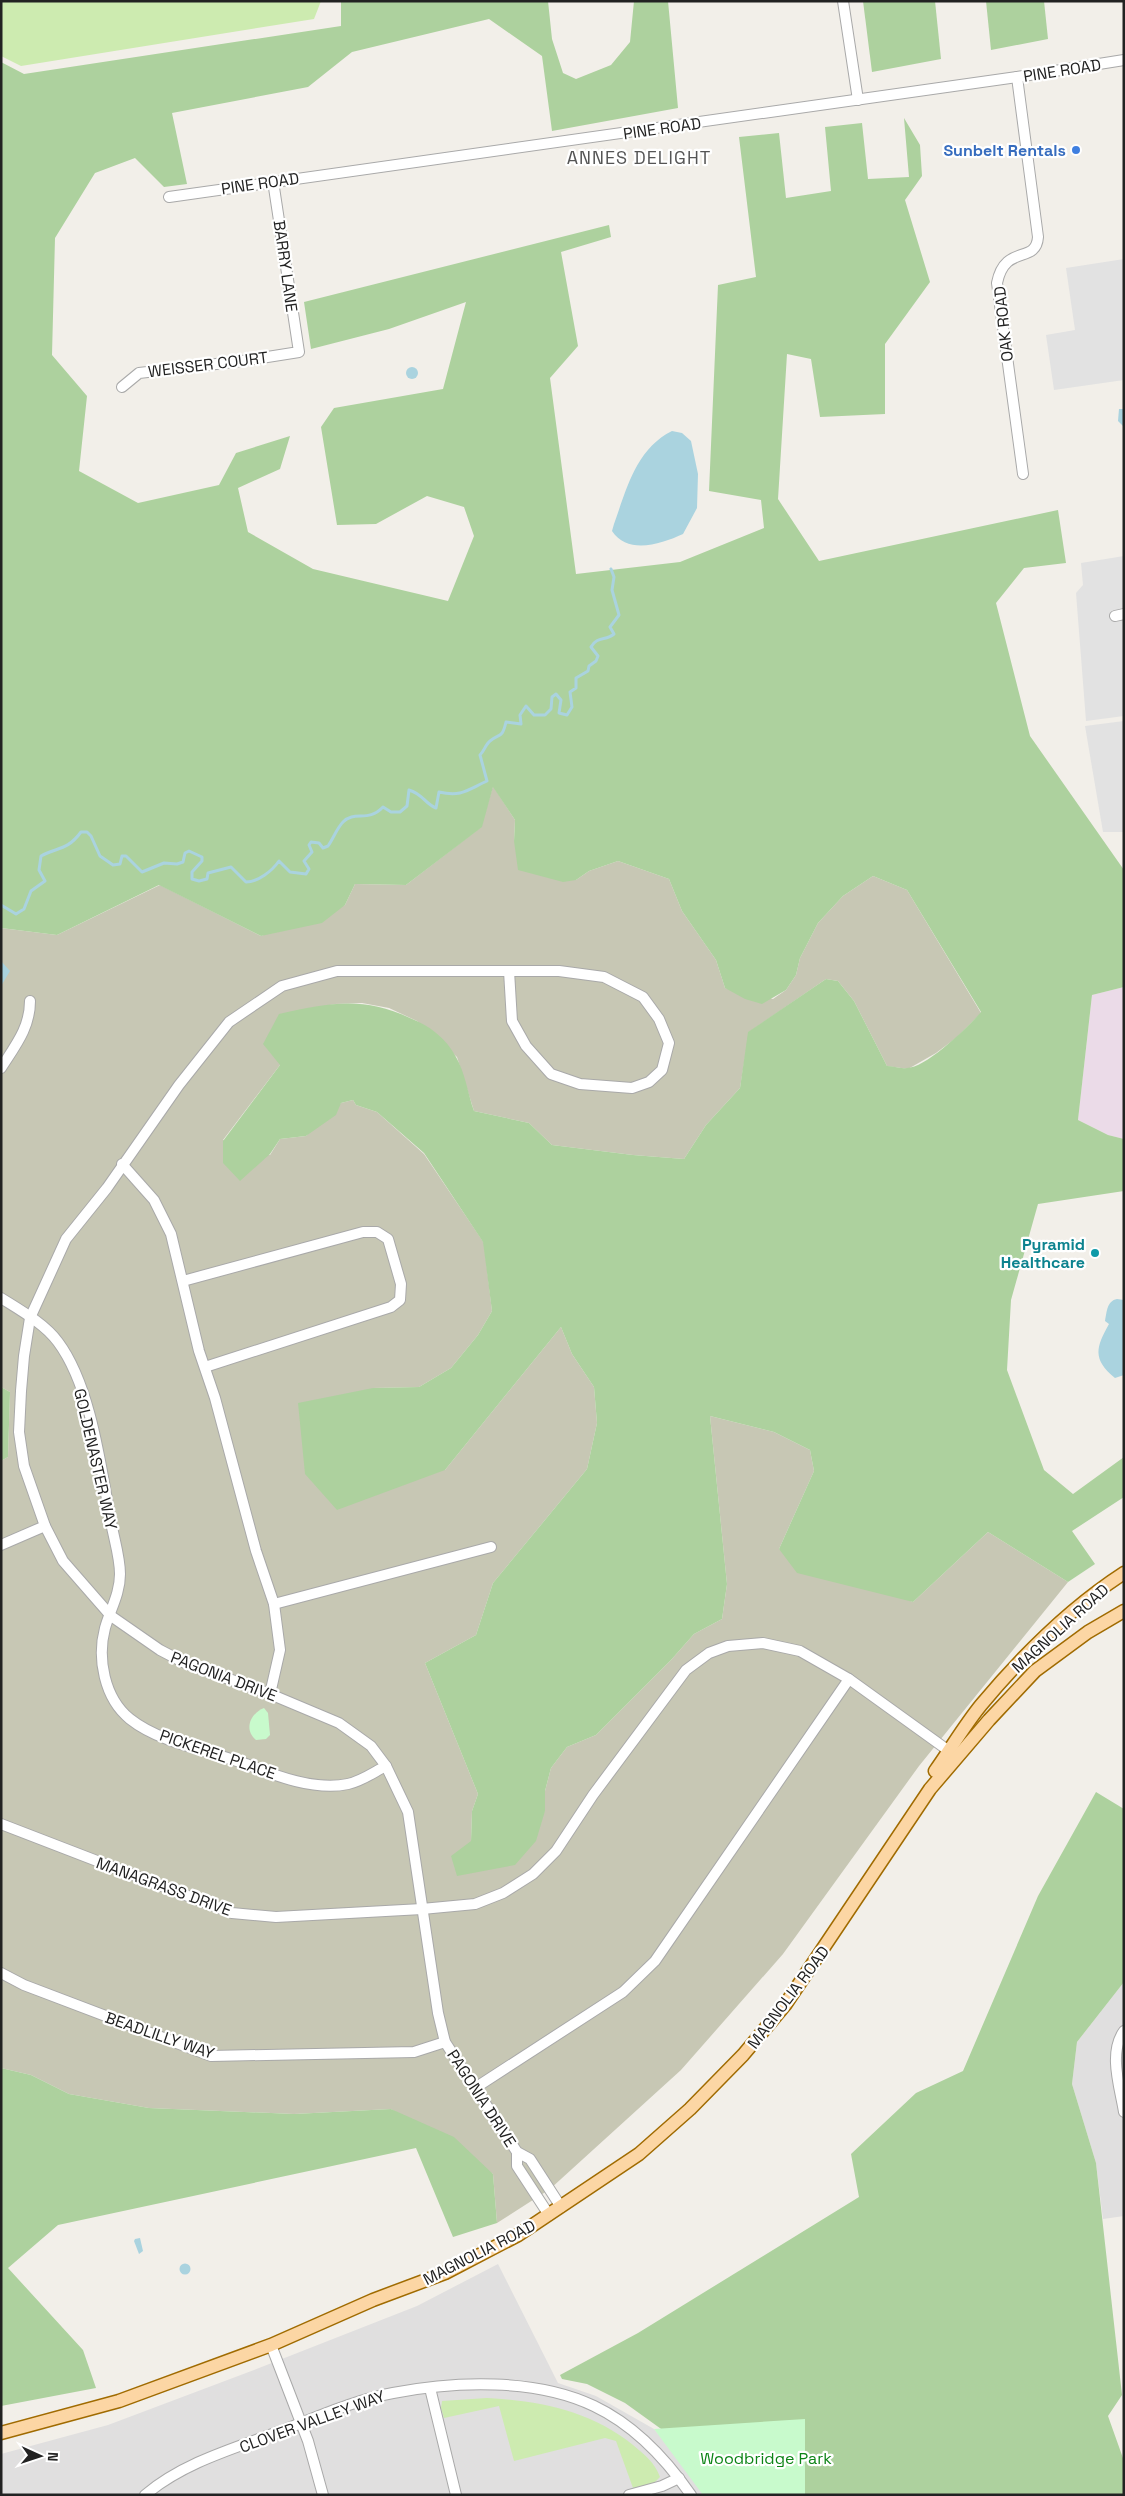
<svg xmlns="http://www.w3.org/2000/svg" width="1125" height="2496" viewBox="0 0 1125 2496" font-family="'Space Grotesk',sans-serif">
	<rect width="100%" height="100%" fill="#f2efe9"/>
	<g fill="#e0dfdf">
		<path d="M1124 1982V2216L1103 2219 1096 2163 1072 2084 1077 2042Z"/>
		<path d="M498 2264 558 2383 596 2396 654 2429 695 2478 705 2495H1V2454L108 2425 259 2368 417 2306Z"/>
	</g>
	<path fill="#ebdbe8" d="M1124 987V1139L1108 1135 1078 1120 1092 995Z"/>
	<path fill="#c7c7b4" d="M493 786 515 820 514 841 576 880 589 871 618 861 669 879 682 911 716 960 725 988 773 999 786 990 796 975 800 958 818 923 843 896 873 876 907 890 981 1013 956 1038 936 1053 908 1069 887 1066 854 1001 838 981 826 979 749 1032 740 1088 706 1125 684 1159 633 1155 552 1145 529 1123 474 1111 457 1057 417 1021 389 1008 362 1003 335 1004 279 1015 280 1065 223 1140 270 1155 280 1139 306 1136 341 1103 353 1100 356 1105 377 1112 424 1154 484 1243 492 1311 478 1335 451 1368 419 1387 373 1388 445 1470 561 1327 572 1354 594 1387 597 1423 587 1469 493 1583 476 1635 425 1663 478 1794 472 1811 471 1841 545 1811V1791L551 1768 567 1747 596 1735 671 1660 694 1634 722 1619 727 1584 710 1416 774 1432 810 1450 814 1471 779 1549 913 1602 988 1532 1068 1582 919 1766 783 1954 681 2070 550 2189 497 2223 493 2174 391 2109 294 2114 149 2108 69 2094 31 2075 1 2068V1461L8 1457 10 1392 1 1387V928L57 935 160 885 261 936 345 905 355 884 406 885 481 827Z"/>
	<g fill="#cdebb0">
		<path d="M1 1H321L314 19 21 66 1 56Z"/>
		<path d="M487 2398C540 2401 591 2411 633 2445 645 2455 655 2463 660 2477L654 2483 633 2488 616 2441 605 2438 514 2461 499 2406 444 2418 441 2408 442 2401Z"/>
	</g>
	<g fill="#add19e">
		<path d="M341 1H548L552 39 563 73 576 79 611 65 630 42 634 1H668L678 108 552 131 542 56 489 19 352 52 308 87 172 113 187 184 164 187 135 158 95 173 55 238 52 355 87 396 79 471 138 503 219 485 236 453 290 436 280 469 238 488 248 532 313 569 448 601 474 536 464 507 427 496 376 524 337 525 321 427 334 408 443 389 466 302 389 329 311 349 304 302 609 225 611 237 561 252 578 346 550 378 576 574 680 562 764 528 761 500 709 491 718 285 756 277 739 137 779 133 786 198 831 191 825 127 862 123 868 179 909 177 904 118 920 145 922 176 905 200 930 282 885 344V414L820 417 811 359 787 354 778 499 819 561 1058 510 1066 563 1024 568 996 603 1030 736 1124 870V987L1092 995 1078 1120 1108 1135 1124 1139V1191L1038 1204 1011 1300 1007 1370 1044 1470 1073 1494 1124 1457V1497L1072 1531 1095 1564 1068 1582 988 1532 913 1602 797 1573 779 1549 814 1471 810 1450 774 1432 710 1416 727 1584 722 1619 694 1634 671 1660 596 1735 567 1747 551 1768 545 1791V1811L536 1841 515 1865 457 1876 451 1856 471 1841 472 1811 478 1794 425 1663 476 1635 493 1583 587 1469 597 1423 594 1387 572 1354 561 1327 445 1470 337 1510 305 1474 298 1403 373 1388 419 1387 451 1368 478 1335 492 1311 483 1242 424 1153 377 1112 356 1105 353 1100 341 1103 336 1115 306 1136 280 1139 270 1154 240 1181 223 1163V1141L280 1065 263 1044 279 1014C330 1003 362 996 410 1018 430 1026 446 1038 456 1057 465 1072 468 1094 474 1111L529 1123 552 1145 633 1155 684 1159 706 1125 740 1088 748 1032 826 979 838 981 854 1001 887 1066C893 1066 900 1069 907 1068 926 1068 968 1027 981 1012L907 890 873 876 843 896 818 923 800 958 796 975 786 990 762 1004 745 999 725 988 716 960 682 911 669 879 618 861 589 871 576 880 563 882 518 870 514 841 515 820 493 787 482 827 406 885 355 884 345 905 322 923 261 936 159 885 57 935 1 928V62L24 74 341 26Z"/>
		<path d="M863 1H935L941 59 872 72Z"/>
		<path d="M986 1H1044L1048 39 991 50Z"/>
		<path d="M1 1387 10 1392 8 1457 1 1461Z"/>
		<path d="M1096 1792 1124 1809V1982L1077 2042 1072 2084 1096 2163 1122 2395 1108 2416 1124 2461V2495H784L682 2444 625 2403 587 2384 562 2379 560 2375 638 2333 859 2197 851 2154 916 2093 963 2071 1038 1896Z"/>
		<path d="M1 2068 31 2075 69 2094 149 2108 294 2114 391 2109 454 2137 493 2174 497 2223 453 2237 416 2148 58 2225 8 2268 83 2350 96 2388 1 2406Z"/>
	</g>
	<g fill="#c8facc">
		<path d="M264 1708 268 1713 270 1735 266 1739 256 1740C243 1729 251 1713 264 1708Z"/>
		<path d="M805 2419V2495H703L654 2429Z"/>
	</g>
	<g fill="#e2e2e2">
		<path d="M1124 259V380L1054 390 1046 335 1075 330 1066 268Z"/>
		<path d="M1124 556V716L1086 721 1076 593 1083 585 1081 563Z"/>
		<path d="M1124 721V832H1103L1085 726Z"/>
	</g>
	<g fill="#aad3df">
		<circle cx="412" cy="373" r="6"/>
		<path d="M1119 409H1124V427L1118 421Z"/>
		<path d="M672 431 682 433 691 441 698 474 697 508 683 534C661 544 628 555 612 531L614 524C627 488 636 449 672 431Z"/>
		<path d="M1 961 10 971 1 986Z"/>
		<path d="M1117 1299 1124 1300V1375L1115 1378C1092 1359 1096 1347 1109 1324L1105 1321C1107 1311 1107 1301 1117 1299Z"/>
		<path d="M140 2238 143 2251 139 2254 134 2241 135 2239Z"/>
		<circle cx="185" cy="2269" r="5.5"/>
	</g>
	<g fill="none" stroke-linecap="round" stroke-linejoin="round">
		<path stroke="#aad3df" stroke-width="3" d="M1 905 16 914 24 909 31 891 45 881 39 870 41 856C57 847 67 851 81 832H87L91 836 100 856 113 865 120 864 122 856H126L142 872 164 863 177 864 183 862 185 853 189 851 202 857V861L192 872V879L199 881 207 879 208 873 231 867 246 882C258 882 272 871 279 861L290 872 306 874 309 869 304 861 312 852 309 845 311 842 319 843 323 848 328 846C333 839 337 828 343 822 355 810 368 823 383 807L391 812H400L407 806 409 790C423 794 425 804 436 808L439 792C462 797 467 790 487 781L480 755C484 751 486 744 490 741 500 733 502 739 506 722L521 724 520 715 526 706 534 715H545L551 709 552 697 556 694 561 700 559 713 567 715 572 707 570 692 576 688V678L588 671 589 666 596 661 598 656 591 647C597 636 606 641 614 634L610 627 619 615 612 590 614 577 611 569"/>
		<g stroke="#a9a9a9" stroke-width="12">
			<g id="minor">
				<path d="M843 1 858 100"/>
				<path d="M1017 77 1038 237C1036 265 1005 243 997 283L1023 474"/>
				<path d="M169 197 1017 77 1124 60"/>
				<path d="M122 387 139 373 242 361 299 352 273 181"/>
				<path d="M1115 616 1124 614"/>
				<path d="M509 971 512 1021 526 1046 551 1074 580 1084 632 1088 649 1082 662 1070 669 1043 659 1019 643 997 604 977 559 971H337L282 986 229 1022 179 1085 107 1188 66 1239 30 1318 24 1356 21 1391 19 1432 24 1466 45 1526 63 1561 111 1616 160 1650 185 1663 270 1694 339 1723 371 1746 386 1766 408 1812 438 2013 445 2042 517 2152 530 2159 561 2207"/>
				<path d="M1 1068C15 1046 30 1028 30 1001"/>
				<path d="M122 1164 154 1200 171 1234 199 1351 215 1398 256 1551 274 1604 280 1650 270 1694"/>
				<path d="M183 1281 363 1232H377L388 1239 401 1284 400 1300 391 1307 205 1367"/>
				<path d="M1 1298C20 1310 45 1324 58 1342 91 1386 101 1468 111 1522 114 1539 120 1557 120 1574 120 1594 110 1610 105 1628 97 1658 104 1698 130 1719 160 1743 210 1751 246 1764 276 1776 315 1791 348 1784 362 1781 374 1772 386 1766"/>
				<path d="M1 1545 45 1526"/>
				<path d="M274 1604 491 1547"/>
				<path d="M1 1824 232 1913 276 1917 422 1909 475 1904 503 1893 533 1874 556 1851 593 1795 686 1670 709 1653 728 1646 763 1643 800 1651 849 1679 949 1751"/>
				<path d="M1 1973 24 1985 211 2056 414 2052 445 2042"/>
				<path d="M1124 2031C1108 2053 1120 2087 1124 2112"/>
				<path d="M475 2088 623 1992 655 1961 849 1679"/>
				<path d="M517 2152V2166L549 2215"/>
				<path d="M271 2345 308 2441 323 2495"/>
				<path d="M430 2388 456 2495"/>
				<path d="M145 2495C183 2463 232 2449 278 2432 315 2418 354 2400 393 2393 455 2381 536 2378 594 2406 634 2425 666 2459 691 2495"/>
				<path d="M629 2495 662 2486 679 2478"/>
			</g>
		</g>
		<g stroke="#a06b00" stroke-width="15">
			<g id="major">
				<path d="M935 1771C950 1750 964 1726 981 1705 1022 1656 1070 1608 1124 1573"/>
				<path d="M1 2433 119 2401 271 2345 373 2300 445 2273 518 2235 639 2154 690 2109 743 2055 785 2005 930 1789 989 1720 1035 1671 1088 1632 1124 1611"/>
			</g>
		</g>
		<use href="#minor" stroke="#fff" stroke-width="10"/>
		<use href="#major" stroke="#fcd6a4" stroke-width="12"/>
	</g>
	<circle fill="#3f7fe0" stroke="#fff" stroke-width="2" cx="1076" cy="150" r="5"/>
	<circle fill="#0f9aa8" stroke="#fff" stroke-width="2" cx="1095" cy="1253" r="5"/>
	<g text-anchor="middle" stroke-width="4.5" stroke-linejoin="round" paint-order="stroke">
		<g font-size="16" fill="#222" stroke="#fff">
			<text transform="translate(1062 70) rotate(-9)" y="6">PINE ROAD</text>
			<text transform="translate(662 128) rotate(-8)" y="6">PINE ROAD</text>
			<text transform="translate(260 183) rotate(-8)" y="6">PINE ROAD</text>
			<text transform="translate(286 266) rotate(82)" y="6">BARRY LANE</text>
			<text transform="translate(1003 324) rotate(-96)" y="6">OAK ROAD</text>
			<text transform="translate(208 364) rotate(-7)" y="6">WEISSER COURT</text>
			<text transform="translate(96 1459) rotate(77)" y="6">GOLDENASTER WAY</text>
			<text transform="translate(1060 1628) rotate(-42)" y="6">MAGNOLIA ROAD</text>
			<text transform="translate(224 1676) rotate(21)" y="6">PAGONIA DRIVE</text>
			<text transform="translate(218 1754) rotate(19)" y="6">PICKEREL PLACE</text>
			<text transform="translate(164 1886) rotate(20)" y="6">MANAGRASS DRIVE</text>
			<text transform="translate(788 1997) rotate(-53)" y="6">MAGNOLIA ROAD</text>
			<text transform="translate(160 2035) rotate(19)" y="6">BEADLILLY WAY</text>
			<text transform="translate(482 2098) rotate(57)" y="6">PAGONIA DRIVE</text>
			<text transform="translate(479 2252) rotate(-27)" y="6">MAGNOLIA ROAD</text>
			<text transform="translate(312 2421) rotate(-20)" y="6">CLOVER VALLEY WAY</text>
		</g>
		<g font-size="16" font-weight="bold" fill="#366cbe" stroke="#fff" text-anchor="end">
			<text x="1066" y="156">Sunbelt Rentals</text>
		</g>
		<g font-size="16" font-weight="bold" fill="#0d838f" stroke="#fff" text-anchor="end">
			<text x="1085" y="1250">Pyramid<tspan x="1085" dy="18">Healthcare</tspan></text>
		</g>
		<g font-size="16" fill="#0c8416" stroke="#fff">
			<text x="766" y="2464">Woodbridge Park</text>
		</g>
		<g font-size="18" letter-spacing="1" fill="#555" stroke="#fff">
			<text x="639" y="164">ANNES DELIGHT</text>
		</g>
	</g>
	<rect width="1125" height="2496" fill="none" stroke="#222222" stroke-width="5"/>
	<g transform="translate(40 2456) rotate(93)" stroke="#ffffff" stroke-width="4" paint-order="stroke">
	<path d="M0-4L9 19L0 12L-9 19Z" fill="#222222"/>
	<text y="-8" font-size="14" font-weight="bold" text-anchor="middle" fill="#222222">N</text>
	</g>
</svg>
